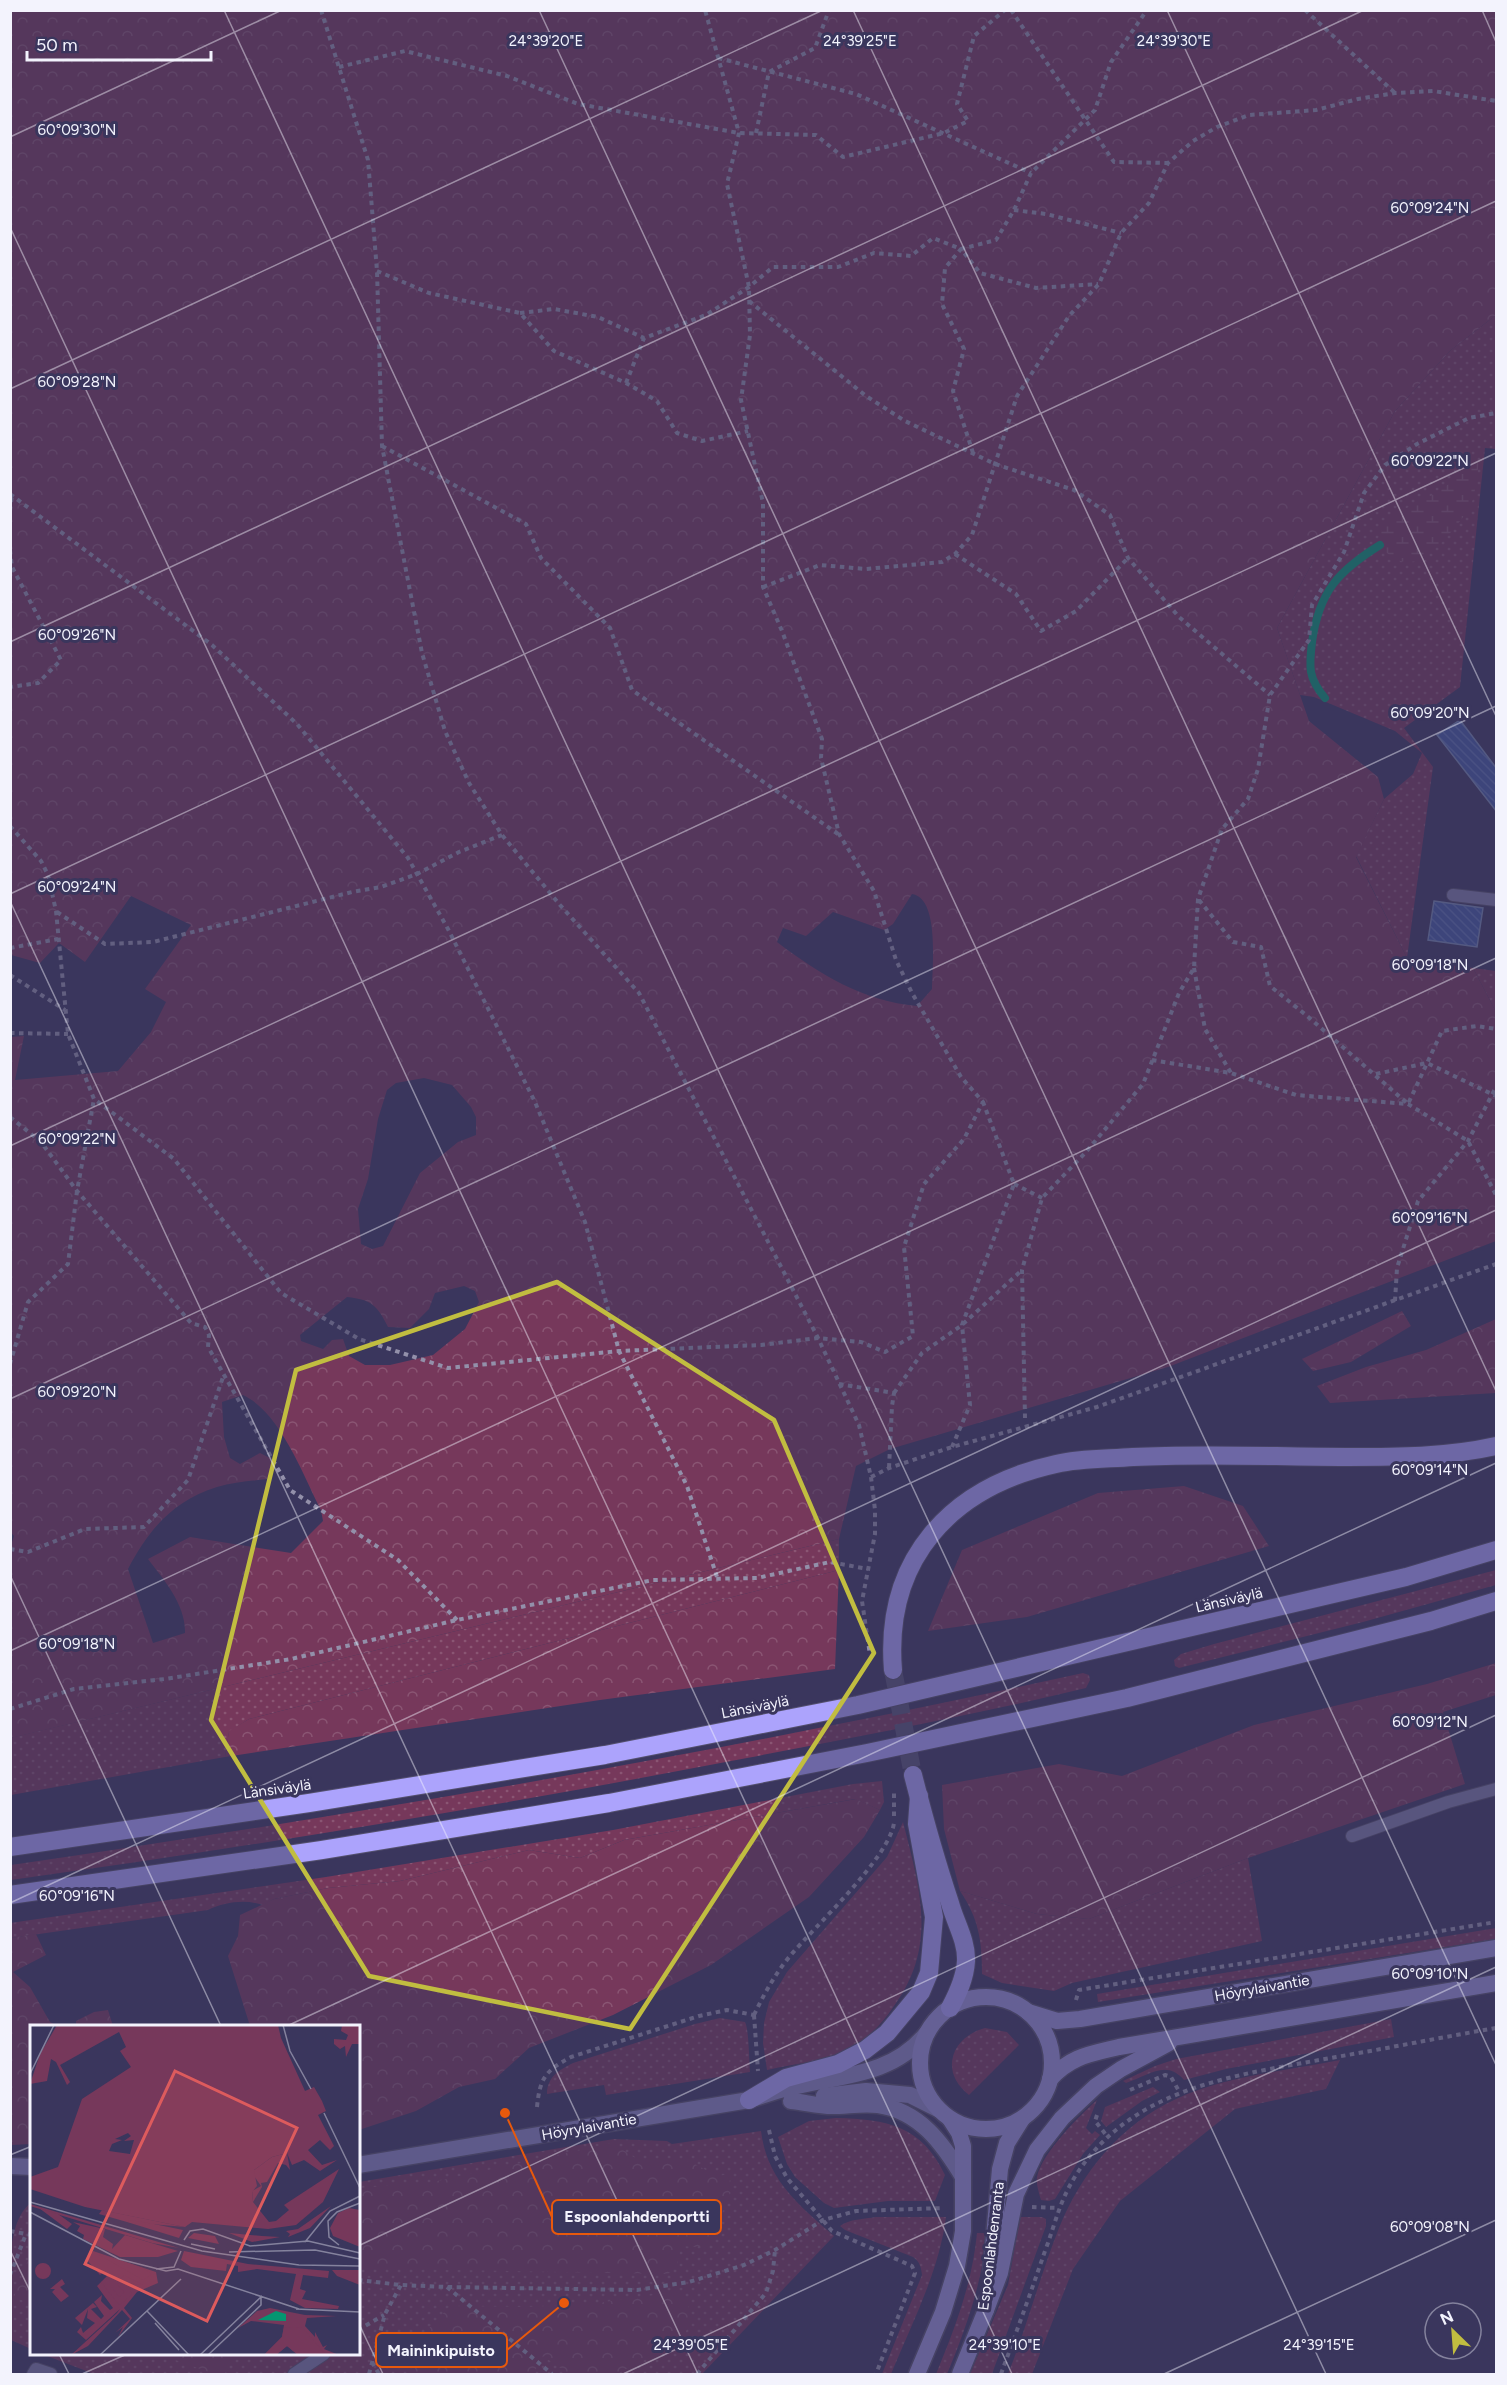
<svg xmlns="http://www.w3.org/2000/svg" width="1507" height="2385" viewBox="0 0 1507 2385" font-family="Figtree,sans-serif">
	<defs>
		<pattern id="grass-dots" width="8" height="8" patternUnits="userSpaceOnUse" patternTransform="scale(1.5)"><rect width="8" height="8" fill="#76385b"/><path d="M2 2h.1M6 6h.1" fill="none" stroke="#8a5573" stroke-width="1.8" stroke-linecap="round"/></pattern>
		<pattern id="forest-crowns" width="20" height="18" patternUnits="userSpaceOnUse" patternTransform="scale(1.5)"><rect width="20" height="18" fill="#76385b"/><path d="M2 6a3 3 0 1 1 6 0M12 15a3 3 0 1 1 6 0" fill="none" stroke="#8a5573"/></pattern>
		<pattern id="wetland-marsh" width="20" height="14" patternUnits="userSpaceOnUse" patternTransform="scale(1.5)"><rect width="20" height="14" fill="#76385b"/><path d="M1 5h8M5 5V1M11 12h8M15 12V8" fill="none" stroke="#8a5573"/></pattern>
		<pattern id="building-back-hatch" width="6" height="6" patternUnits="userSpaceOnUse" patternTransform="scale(1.5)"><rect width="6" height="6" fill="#4058a1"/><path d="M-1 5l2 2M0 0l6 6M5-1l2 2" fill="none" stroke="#5c70af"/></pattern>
	</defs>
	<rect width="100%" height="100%" fill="#3a365d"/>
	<g fill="url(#grass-dots)">
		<path d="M1496 315V449L1485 448 1460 687 1404 728 1433 767 1407 958 1356 856 1384 799 1413 774 1422 753 1395 731 1314 697 1300 695 1277 628 1395 411 1451 350Z"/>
		<path d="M1473 968 1496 971V1012Z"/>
		<path d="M839 1539V1570L249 1719 229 1732 225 1757 11 1795 10 1738Z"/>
		<path d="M1496 1570V1585L1363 1622 1179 1668 1175 1666 1174 1660 1181 1654 1214 1644Z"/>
		<path d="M1083 1673 1089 1675 1090 1680 1086 1688C974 1715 861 1736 747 1758 503 1805 257 1846 11 1880V1865C370 1813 728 1751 1083 1673Z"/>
		<path d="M882 1781 884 1802 880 1810 855 1799 624 1840 580 1858 529 1850 400 1881 328 1888 274 1899 263 1905C245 1899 225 1902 208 1910L11 1938 10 1923 326 1877 613 1830 853 1784Z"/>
		<path d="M903 1822C920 1889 938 1945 894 2006 884 2022 868 2038 851 2048 827 2061 794 2064 767 2070L763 2043 764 2023 769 2002 787 1972 887 1857Z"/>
		<path d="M1248 1858 1262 1941 1072 1983 1054 1991 1002 1983 982 1974C982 1941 979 1919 960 1891L1037 1914 1089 1919Z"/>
		<path d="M1496 1928V1939L1098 2002 1097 1994Z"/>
		<path d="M720 2018 745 2022C749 2029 749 2061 750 2072L606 2095 604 2085 547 2094C547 2077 559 2070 573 2063L695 2024Z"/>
		<path d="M1391 2019 1394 2037 1226 2069 1184 2080C1166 2059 1148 2076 1126 2083L1123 2081 1155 2066 1176 2059Z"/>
		<path d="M985 2028 1007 2032 1019 2045 969 2095C939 2072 951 2037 985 2028Z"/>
		<path d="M1340 2060 1326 2089 1235 2109 1120 2201 1073 2269 1032 2374H1008C1027 2326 1040 2276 1059 2228 1081 2173 1121 2124 1176 2099 1226 2076 1286 2071 1340 2060Z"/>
		<path d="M1153 2087 1160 2092 1142 2101 1106 2127 1101 2121 1105 2107Z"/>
		<path d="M1097 2100 1086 2128 1092 2134 1095 2131 1100 2135 1083 2154 1055 2199 1049 2201 1041 2200C1039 2193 1036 2184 1037 2177 1042 2153 1079 2116 1097 2100Z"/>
		<path d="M836 2118C887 2119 922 2126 945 2175L935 2201H888L834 2208 824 2203 795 2177 787 2164 778 2137 809 2121Z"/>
		<path d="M761 2131C767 2180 799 2205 834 2236L702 2374H94L42 2354H358L359 2182 614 2139 667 2141 672 2144Z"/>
		<path d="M31 2203V2349L11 2340C11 2305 1 2224 31 2203Z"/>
		<path d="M876 2217H946C939 2272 912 2323 891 2374H882L922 2275C921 2267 920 2262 913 2257L845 2230 840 2226C849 2219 864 2219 876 2217Z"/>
		<path d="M1020 2217H1042L1046 2219V2226L992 2374H970L1008 2285Z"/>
		<path d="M977 2233H987C982 2283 966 2329 947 2374H936C955 2328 972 2284 977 2233Z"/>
	</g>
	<g fill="url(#forest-crowns)" fill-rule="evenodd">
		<path d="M11 10 1496 11V315L1451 350 1395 411 1277 628 1309 721 1378 777 1384 799 1356 857 1407 958 1473 968 1496 1012V1241L1168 1367 890 1449 856 1466 839 1539 11 1738 10 1548 14 1536 10 1531 11 1037 24 1036 15 1080 118 1071 151 1032 166 1002 145 989 191 925 131 896 85 962 59 943 40 963 11 955ZM912 894C940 898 932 968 932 989L917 1006C863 1001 819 974 777 942L783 928 806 936 833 912 884 930 893 924ZM424 1078 452 1085 471 1107 476 1117V1135L458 1142 420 1173 383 1246 372 1249 361 1244 358 1209 368 1179 378 1119 387 1090 396 1083ZM464 1286 475 1291 479 1302 465 1329 433 1355 390 1365H365L349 1356 343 1339 332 1340 323 1349 301 1341 300 1335 347 1297C372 1300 377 1305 388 1327L410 1328 429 1309 435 1293ZM243 1395C280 1412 303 1475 321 1510L323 1521 291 1553 190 1537 148 1559C164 1580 186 1605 185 1633L153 1643 128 1569C149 1529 173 1501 217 1487 233 1482 251 1481 267 1479L273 1469 270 1458 260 1453 240 1464 230 1458 224 1437 222 1402Z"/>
		<path d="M1402 1311 1411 1326 1351 1362 1313 1371 1302 1359Z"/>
		<path d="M1496 1319V1393L1330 1403 1317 1386 1366 1367 1426 1350Z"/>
		<path d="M1184 1486 1243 1506 1269 1546 1027 1617 928 1631 962 1550 1098 1493Z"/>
		<path d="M839 1570 835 1669 600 1700 225 1757 229 1731 249 1719Z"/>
		<path d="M1496 1663V1695L1443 1712 1465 1784 1248 1858 1089 1919 1037 1914 960 1891 944 1829 942 1785 1059 1764 1122 1776 1254 1725 1427 1684Z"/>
		<path d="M856 1799 880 1810 864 1837 809 1897 711 1965 613 2015 529 2048 495 2079 459 2087 416 2111 359 2130 358 2026H250L228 1956 238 1936 240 1915 274 1899 328 1888 400 1881 529 1850 580 1858 624 1840Z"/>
		<path d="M36 1934 46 1955 13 1972 30 1987 50 2022 58 2026H32L31 2144 11 2145V1938Z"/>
		<path d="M108 2010 113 2026H76V2021L94 2012Z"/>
		<path d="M613 2143 641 2162 674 2159 691 2162 717 2176 730 2174 729 2200 717 2222 716 2232 710 2241 696 2247 681 2246 677 2265 668 2274 359 2268V2188L428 2183Z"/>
		<path d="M31 2252V2304L14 2297Z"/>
		<path d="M683 2291 692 2318 681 2342 616 2374H569L543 2356 533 2374H414L420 2338 450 2306 525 2307 590 2304Z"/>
		<path d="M159 2354H231L225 2374H214Z"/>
	</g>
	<path fill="url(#wetland-marsh)" d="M1474 459 1479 461C1477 474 1476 490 1472 502 1466 518 1434 553 1419 560 1401 567 1384 555 1378 539 1385 512 1418 505 1439 491 1452 483 1463 471 1474 459Z"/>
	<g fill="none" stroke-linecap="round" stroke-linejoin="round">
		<path stroke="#049671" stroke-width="8" d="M1325 698C1308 678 1309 667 1312 642 1319 592 1338 571 1380 545"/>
	</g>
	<g fill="url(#building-back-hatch)" stroke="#7384ae" stroke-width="1.5">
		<path d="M1460 720 1497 769V812L1437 735Z"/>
		<path d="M1434 901 1483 908 1477 947 1428 940Z"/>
	</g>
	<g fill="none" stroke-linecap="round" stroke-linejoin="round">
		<path stroke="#565275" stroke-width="18" stroke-dasharray="18 9" stroke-linecap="butt" d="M893 1670 913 1775"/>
		<g stroke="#54506e" stroke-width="14">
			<g id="service">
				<path d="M1453 895 1496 900"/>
				<path d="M1352 1836 1448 1802 1496 1789"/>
				<path d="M33 2374 36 2369 51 2374"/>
				<path d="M294 2374 324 2354"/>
			</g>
		</g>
		<g stroke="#54506e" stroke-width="19">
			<g id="secondary">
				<path d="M824 2096 866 2091 910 2095 938 2109"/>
				<path d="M791 2101C804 2102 818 2106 832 2106 847 2106 863 2103 878 2105 920 2111 943 2144 963 2177"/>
				<path d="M358 2165 749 2100C762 2096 775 2091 788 2088 838 2075 891 2077 926 2034"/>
				<path d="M10 2166 32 2167"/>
			</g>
		</g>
		<g stroke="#54506e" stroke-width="19">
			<g id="primary">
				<circle cx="986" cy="2063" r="66"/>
				<path d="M1028 2012 1057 2021 1080 2019 1496 1948"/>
				<path d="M1050 2079C1071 2056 1090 2054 1119 2047L1496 1983"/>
				<path d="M991 2271 1000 2169 1007 2143 1022 2119"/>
				<path d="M986 2310 1000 2273 1016 2194 1037 2150 1062 2118 1096 2086 1121 2069 1169 2043"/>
				<path d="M917 2374 943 2312 957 2266 963 2231V2146L959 2133 950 2119"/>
				<path d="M960 2374 986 2310 987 2300"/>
			</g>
		</g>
		<g stroke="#54506e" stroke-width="20">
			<g id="motorway">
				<path d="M893 1670C884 1559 951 1487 1056 1464 1081 1458 1108 1459 1133 1457 1204 1453 1276 1457 1347 1457 1397 1457 1447 1457 1496 1446"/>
				<path d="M913 1775C924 1818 936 1861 950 1903 955 1922 967 1941 966 1961 965 1978 958 1993 950 2008"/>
				<path d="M10 1847 309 1803 605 1755 858 1705 1406 1577 1496 1550"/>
				<path d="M10 1895 322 1850 609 1803 867 1753 1127 1698 1431 1621 1496 1601"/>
				<path d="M749 2100 786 2078 838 2064 865 2050 887 2033 921 1992 929 1973 934 1917 917 1824 919 1796"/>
			</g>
		</g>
		<g stroke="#9390aa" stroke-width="4" stroke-dasharray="4.5 4.5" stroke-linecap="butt">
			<path d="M321 10 368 160 377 271 382 446 422 653 445 731 469 783 502 835 560 905 639 993 818 1338 859 1425 871 1477 875 1510V1534L862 1601 870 1655"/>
			<path d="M1011 10 1114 162 1168 163"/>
			<path d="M1305 10 1395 93"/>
			<path d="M718 58 856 94 1031 173"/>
			<path d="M339 67 405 51 507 76 578 104 739 133 816 135 843 157 944 133 968 121 957 104 974 36 1005 10"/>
			<path d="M756 133 769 72 815 48 829 10"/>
			<path d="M1014 210 1046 214 1121 233"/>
			<path d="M377 271 429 293 520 313 554 351 626 383 657 401 677 433 702 441 748 431"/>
			<path d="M749 301 866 396 905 421 995 464 1074 490 1110 515 1128 558 1179 617 1270 695"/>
			<path d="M520 313 554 309 598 317 644 338 706 315 749 287 773 267H838L874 253 911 256 933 238 961 249 996 240 1014 210 1031 173 1095 110 1111 62 1147 10"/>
			<path d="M626 383 644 338"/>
			<path d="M382 446 526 524 541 558 610 628 632 690 838 834"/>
			<path d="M973 453 953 391 964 349 942 304 945 268 961 249 980 273 1036 288 1098 284"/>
			<path d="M10 494 212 645 297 724 408 858 448 929 535 1102 585 1222 619 1351 687 1486 717 1577"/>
			<path d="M10 511 12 495"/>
			<path d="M10 550 12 567 61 660 38 683 10 687"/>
			<path d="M955 554 1016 594 1041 631 1076 611 1128 558"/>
			<path d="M763 587 820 565 866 569 942 562 955 554 972 535 1017 396 1069 316 1099 284 1121 233 1149 203 1168 163 1193 141 1217 127 1249 115 1316 110 1358 99 1395 93 1433 91 1496 101"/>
			<path d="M10 826 41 861 48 875 56 911 68 1034 94 1099 174 1159 281 1293 359 1339 448 1368 619 1351 761 1345 818 1338 861 1342 885 1352 913 1336 904 1247 924 1184 964 1139 983 1102 961 1077 912 993 896 960 874 891 839 834 821 758 822 739 782 631 763 587V503L741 400 750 335 749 287 727 184 739 133 705 10"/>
			<path d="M1199 900 1233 942 1261 947 1270 986 1306 1015 1408 1104 1442 1031 1477 1026 1496 1029"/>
			<path d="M57 912 105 944 153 942 352 892 381 887 417 874 459 852 502 835"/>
			<path d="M10 948 58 939"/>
			<path d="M1194 968 1205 1029 1231 1073"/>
			<path d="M10 975 65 1010"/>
			<path d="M10 1033 68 1034"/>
			<path d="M1152 1060 1231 1073 1296 1095 1408 1104 1468 1141 1496 1195"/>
			<path d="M1376 1074 1427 1063 1496 1096"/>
			<path d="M10 1117 41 1142 77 1191 191 1323 205 1327 209 1335 208 1347 290 1490 398 1560 457 1620"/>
			<path d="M1014 1184 1042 1198"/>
			<path d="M1395 1301 1397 1268 1418 1201 1468 1141 1496 1087"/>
			<path d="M10 1364 28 1302 68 1264 77 1191 94 1099"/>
			<path d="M839 1384 894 1393 892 1406 889 1468"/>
			<path d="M894 1393 922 1353 962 1325 1022 1270"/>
			<path d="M1025 1418 1022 1270 1042 1198 1086 1152 1143 1084 1179 993 1194 968 1198 899 1222 829 1248 799 1258 769 1270 695 1309 640 1312 605 1344 552 1364 493 1385 465 1417 444 1469 418 1496 413"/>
			<path d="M952 1447 970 1405 962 1325 1014 1184 983 1102"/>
			<path d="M871 1477 889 1468 952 1447 1097 1407 1496 1264"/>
			<path d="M10 1549 28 1552 85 1529 144 1527 188 1480 223 1377"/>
			<path d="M10 1709 74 1689 165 1679 291 1659 457 1620 653 1580 757 1578 830 1562 868 1569"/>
			<path d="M894 1816V1793"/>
			<path d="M1076 2000 1079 1990 1496 1922"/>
			<path d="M754 2015C764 1994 775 1974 790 1956 815 1926 889 1858 894 1823"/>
			<path d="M754 2015 758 2071"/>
			<path d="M1130 2090 1165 2075 1171 2077 1180 2093"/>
			<path d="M537 2107C540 2078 545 2071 571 2057L699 2016 727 2010 754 2015"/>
			<path d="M1097 2115 1095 2121 1107 2136"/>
			<path d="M769 2130 775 2156 787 2178 832 2231 912 2266 915 2273 876 2374"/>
			<path d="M1032 2207 1058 2208"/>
			<path d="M10 2231 32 2235"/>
			<path d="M10 2275 26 2234"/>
			<path d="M358 2280 401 2285 447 2287 637 2290 689 2282 744 2265 775 2250 823 2220 856 2211 944 2208"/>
			<path d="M447 2287 552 2374"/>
			<path d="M358 2330 384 2315"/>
			<path d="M372 2362 379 2374"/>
			<path d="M369 2374 385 2314 401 2285"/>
			<path d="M697 2374 766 2293 773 2271 775 2250"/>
			<path d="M1001 2374C1016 2333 1031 2292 1045 2251 1056 2222 1059 2202 1076 2175 1134 2085 1239 2075 1336 2057 1389 2048 1443 2037 1496 2028"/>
		</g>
		<use href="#service" stroke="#7d7aa6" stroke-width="12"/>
		<use href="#secondary" stroke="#8b86c0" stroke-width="16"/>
		<use href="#primary" stroke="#9993da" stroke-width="16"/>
		<use href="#motorway" stroke="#aca3fc" stroke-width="18"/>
	</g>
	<path d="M0 0H1507V2385H0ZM557 1282 774 1420 874 1653 630 2029 369 1976 211 1720 296 1370Z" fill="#3a365d" fill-opacity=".55" fill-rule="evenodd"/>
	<path fill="none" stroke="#c1bd40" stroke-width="4.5" stroke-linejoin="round" d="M557 1282 774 1420 874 1653 630 2029 369 1976 211 1720 296 1370Z"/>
	<path fill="none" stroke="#f3f3fd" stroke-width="1.5" stroke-opacity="0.45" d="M224 10 1326 2374M539 10 1496 2065M853 10 1496 1391M1167 10 1496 716M1482 10 1496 42M10 137 282 10M10 227 1012 2374M10 389 823 10M10 642 1364 10M10 894 1496 201M10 901 698 2374M10 1146 1496 453M10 1399 1496 706M10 1575 221 2026M10 1651 1496 958M10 1903 1496 1210M287 2026 1496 1463M10 2155 32 2146M358 2246 1496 1715M10 2250 32 2295M358 2322 383 2374M59 2354 69 2374M82 2374 127 2354M623 2374 1496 1967M1164 2374 1496 2220"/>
	<g text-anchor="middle" stroke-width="6" stroke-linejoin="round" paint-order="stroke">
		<g font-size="15" fill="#f3f3fd" stroke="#3a365d">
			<text transform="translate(1229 1600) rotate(-13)" y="5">Länsiväylä</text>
			<text transform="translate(755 1707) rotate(-11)" y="5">Länsiväylä</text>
			<text transform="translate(277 1789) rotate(-8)" y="5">Länsiväylä</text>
			<text transform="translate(1262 1988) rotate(-10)" y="5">Höyrylaivantie</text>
			<text transform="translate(589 2127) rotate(-10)" y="5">Höyrylaivantie</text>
			<text transform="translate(991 2246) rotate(-83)" y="5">Espoonlahdenranta</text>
		</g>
	</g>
	<g transform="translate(30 2025)">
		<rect width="330" height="330" fill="#3a365d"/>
		<path d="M257 128 260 145 256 140 248 138 237 157 231 158 232 162 223 177 222 166 231 161 224 151V145L242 132ZM0 181V179L149 223 122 218ZM72 185 155 202 97 197 69 189ZM63 226 126 247 128 258 107 267 94 283 102 293 88 312 93 302 85 308 100 294 92 285 58 321 41 330 87 288 90 284 56 315 47 307 51 302 53 308 65 298 57 293 58 284 52 300 45 293 63 278 67 282 61 284 71 294 74 291 64 277 72 270 71 276 80 285 83 283 67 261 77 251 73 247 70 250 56 234ZM5 246a8 8 0 1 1 16 0a8 8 0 1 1-16 0ZM32 254 35 259 30 262 39 271 31 277 22 267 25 264H20ZM240 283 275 290 307 291 277 293 275 301 285 312V307L293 322 297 320 294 324 309 330H268L257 321 246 330H234L252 312 254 300 221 296 208 303 227 286Z" fill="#76385b"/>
		<path d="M27 0H248L251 13 275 66 284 62 292 76 296 86 288 90 304 121 300 125 290 115 278 125 292 140 307 135 290 146 274 135 262 140 257 128 242 132 224 145 227 161 222 167 223 177 239 197 246 196 259 185 254 180 309 144 293 177 266 200 238 204 162 197 155 202 55 182 0 164V152L28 142 52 74 101 42 90 26 96 22 89 7 30 40 40 57 37 60 26 37 21 34 17 56 0 59 10 29ZM98 108 101 111 94 116 104 115 100 129 79 126 82 119 92 115 85 114ZM312 0 330 1V19H322L316 32 315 21 310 24 304 19V14L316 15 318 10 311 6ZM301 181 280 203 258 212 260 209 256 206 268 204ZM9 183 28 189 42 199 37 204ZM319 183 330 185V222L303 211 300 203 308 188ZM100 195 124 199 153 205 149 213 97 197ZM43 197 75 204 73 212 83 219 82 224 95 210 148 226 128 232H90L53 214 54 210 47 206 50 201ZM164 208 185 211 189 219 158 213ZM199 208 232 211 250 212 222 217ZM154 226 218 239 299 246 298 253 273 250 270 264 276 266 272 274 309 281 308 284 275 283 260 275 266 249 227 244 208 247V241L197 239 196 246 161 242 151 235ZM64 227 113 243 122 249 113 255ZM302 245H330V260L307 251ZM94 250 113 260 98 258 102 270 89 280 71 257 83 251V264L89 272 95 267 87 260ZM254 302 273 303 296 330H268L257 321 246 330H234L252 312Z" fill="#76385b" fill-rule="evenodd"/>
		<path d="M246 286 256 289V296L228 295Z" fill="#049671"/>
		<path fill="none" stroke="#84829d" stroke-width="1.5" d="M253 0 260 26 281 64M0 49 24 0M294 88 330 163M0 177 172 226 269 240 330 241M0 187 89 234 136 246 148 244 269 284M154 215 160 206 173 204 220 221 278 216 330 228M275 217 300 186 330 171M161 219 185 224M309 220 299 212 298 196 307 187 330 178M199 227 285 225 330 234M126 244 144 242 151 226M266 284 330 287M117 286 159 330M125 298 149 325M70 330 151 254M170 330 231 272V280L178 330"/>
		<path fill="#dd5b5d" fill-opacity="0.15" stroke="#dd5b5d" stroke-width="3" d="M145 46 267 103 177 296 55 239Z"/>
		<rect width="330" height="330" fill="none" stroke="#f3f3fd" stroke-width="3"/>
	</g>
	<g font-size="15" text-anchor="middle" fill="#f3f3fd" stroke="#3a365d" stroke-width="6" stroke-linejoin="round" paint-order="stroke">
		<text x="546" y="46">24°39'20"E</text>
		<text x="860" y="46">24°39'25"E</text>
		<text x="1174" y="46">24°39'30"E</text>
		<text x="77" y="135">60°09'30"N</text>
		<text x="1430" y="213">60°09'24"N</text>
		<text x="77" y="387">60°09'28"N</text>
		<text x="1430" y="466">60°09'22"N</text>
		<text x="77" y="640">60°09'26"N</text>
		<text x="1430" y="718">60°09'20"N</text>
		<text x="77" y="892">60°09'24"N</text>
		<text x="1430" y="970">60°09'18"N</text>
		<text x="77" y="1144">60°09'22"N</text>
		<text x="1430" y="1223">60°09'16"N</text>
		<text x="77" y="1397">60°09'20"N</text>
		<text x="1430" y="1475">60°09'14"N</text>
		<text x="77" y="1649">60°09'18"N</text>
		<text x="1430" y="1727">60°09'12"N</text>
		<text x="77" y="1901">60°09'16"N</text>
		<text x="1430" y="1979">60°09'10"N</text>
		<text x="1430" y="2232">60°09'08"N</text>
		<text x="691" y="2350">24°39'05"E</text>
		<text x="1005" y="2350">24°39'10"E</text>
		<text x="1319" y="2350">24°39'15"E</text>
	</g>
	<path fill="none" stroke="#e8590c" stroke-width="2" d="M505 2113L552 2217M564 2303L507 2350"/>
	<g fill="#e8590c" stroke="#3a365d" stroke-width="2">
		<circle cx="505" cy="2113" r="6"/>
		<circle cx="564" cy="2303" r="6"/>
	</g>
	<g fill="#3a365d" stroke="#e8590c" stroke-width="2">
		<rect x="552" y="2200" width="169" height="34" rx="6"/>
		<rect x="376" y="2333" width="131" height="34" rx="6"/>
	</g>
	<g font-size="16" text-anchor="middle" font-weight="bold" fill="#f3f3fd">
		<text x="637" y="2222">Espoonlahdenportti</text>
		<text x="441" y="2356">Maininkipuisto</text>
	</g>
	<rect width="1507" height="2385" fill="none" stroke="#f3f3fd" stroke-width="24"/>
	<g transform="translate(1453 2331) rotate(335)"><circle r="28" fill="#3a365d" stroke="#84829d" stroke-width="1.5"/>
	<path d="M0-4.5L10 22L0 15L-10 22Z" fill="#c1bd40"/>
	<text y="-9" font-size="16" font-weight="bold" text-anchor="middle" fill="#f3f3fd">N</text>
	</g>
	<path d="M27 51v9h184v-9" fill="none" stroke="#f3f3fd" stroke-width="3"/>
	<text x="36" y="51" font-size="18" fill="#f3f3fd" stroke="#3a365d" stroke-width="4.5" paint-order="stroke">50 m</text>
</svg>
